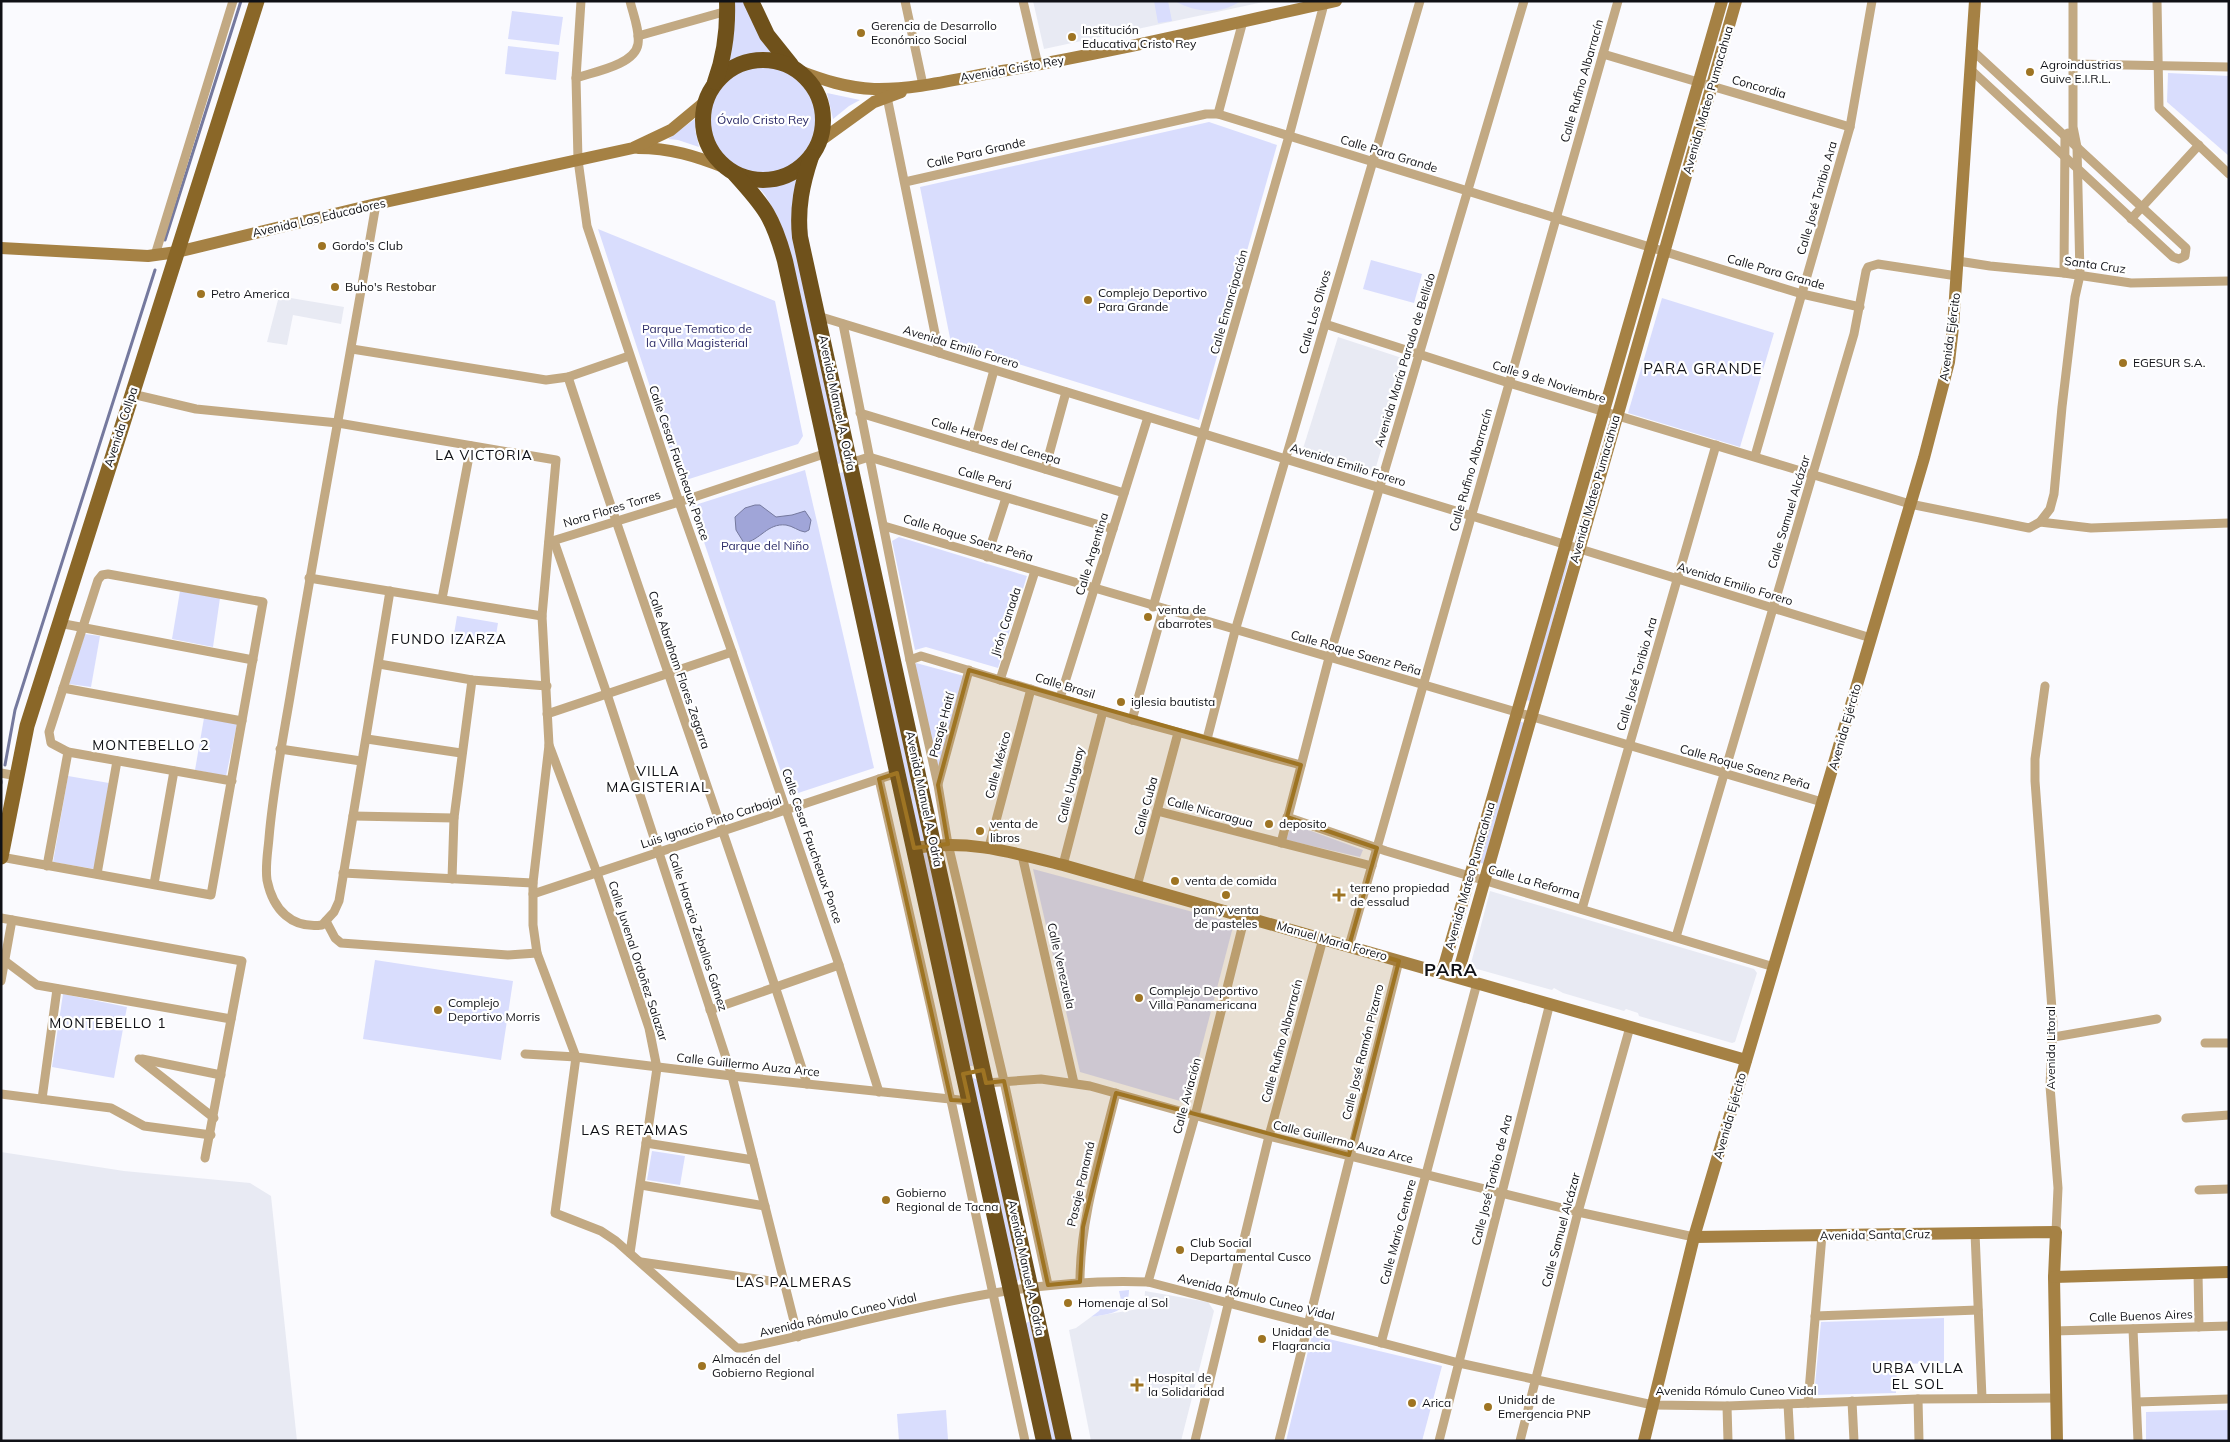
<svg xmlns="http://www.w3.org/2000/svg" width="2230" height="1442" viewBox="0 0 2230 1442" font-family="Mulish,sans-serif">
	<rect width="100%" height="100%" fill="#fafafe"/>
	<g fill="#e8eaf3">
		<path d="M1033 1H1268L1044 49Z"/>
		<path d="M279 296 344 307 341 324 293 315 287 345 267 342Z"/>
		<path d="M1338 337 1408 360 1373 477 1301 455Z"/>
		<path d="M1490 891 1754 969 1757 973 1735 1042 1732 1043 1639 1016 1638 1013 1626 1009 1624 1011 1563 993 1554 988 1552 990 1470 967Z"/>
		<path d="M1 1152 124 1171 250 1183 271 1196 297 1441H1Z"/>
		<path d="M1145 1291 1208 1302 1214 1311 1181 1441H1091L1069 1330 1076 1328 1091 1317 1144 1308Z"/>
	</g>
	<g fill="#d9ddfd">
		<path d="M730 1H744L775 54C757 53 742 57 726 66Z"/>
		<path d="M1154 1H1168L1172 21 1158 23Z"/>
		<path d="M1175 1H1241C1220 15 1196 13 1175 1Z"/>
		<path d="M512 11 563 17 559 45 508 39Z"/>
		<path d="M508 46 559 52 556 80 505 74Z"/>
		<circle cx="763" cy="120" r="56"/>
		<path d="M2168 73 2229 76V156L2167 102Z"/>
		<path d="M827 93 860 100 849 106 833 119Z"/>
		<path d="M696 118 695 129 699 147 678 140 668 139Z"/>
		<path d="M1209 122 1277 145 1199 420 951 343 920 187Z"/>
		<path d="M799 177 843 459 839 464 836 463 779 219 765 195 758 187H773Z"/>
		<path d="M598 229 775 301 803 436 798 444 686 480 678 477 659 414Z"/>
		<path d="M1371 260 1422 274 1414 303 1363 289Z"/>
		<path d="M1662 298 1774 333 1740 447 1628 413Z"/>
		<path d="M805 470 874 768 789 796 692 506Z"/>
		<path d="M845 472 924 841 919 840 839 473Z"/>
		<path d="M899 537 1027 576 998 668 926 647 915 650 892 541Z"/>
		<path d="M1563 559 1569 560 1531 701 1525 700Z"/>
		<path d="M180 591 220 598 213 647 172 639Z"/>
		<path d="M457 616 498 623 494 647 453 640Z"/>
		<path d="M85 634 100 636 91 687 69 684Z"/>
		<path d="M916 663 964 676 938 771 914 666Z"/>
		<path d="M204 718 237 724 226 776 195 770Z"/>
		<path d="M1519 721 1524 723 1484 864 1478 862Z"/>
		<path d="M68 776 109 783 94 869 53 862Z"/>
		<path d="M1292 824 1363 850 1360 857 1286 840Z"/>
		<path d="M927 849 975 1061 973 1066H968L920 857 923 850Z"/>
		<path d="M1033 869 1234 923 1187 1103 1080 1072Z"/>
		<path d="M375 960 513 981 501 1060 363 1039Z"/>
		<path d="M63 994 127 1007 114 1078 52 1067Z"/>
		<path d="M973 1078 978 1080 1020 1278 1018 1281H1015L971 1081Z"/>
		<path d="M652 1151 685 1156 680 1185 647 1180Z"/>
		<path d="M1129 1290C1129 1313 1109 1314 1091 1317L1099 1311 1103 1304 1112 1306 1118 1305 1121 1300 1119 1291Z"/>
		<path d="M1944 1318V1363L1897 1364 1896 1393 1814 1395 1821 1322Z"/>
		<path d="M1033 1321 1059 1441H1048L1023 1326 1028 1322Z"/>
		<path d="M1312 1335 1442 1366 1422 1441H1286Z"/>
		<path d="M946 1410 948 1440 899 1441 897 1414Z"/>
		<path d="M2229 1410V1441H2146V1412Z"/>
	</g>
	<path fill="#a0a5d8" stroke="#75799e" d="M755 505H760L776 517 792 515 805 511 811 520 809 530 805 532C798 531 793 526 786 525 767 523 761 540 744 543L736 530 735 517 745 508Z"/>
	<g fill="none" stroke-linecap="round" stroke-linejoin="round">
		<g stroke="#75799e" stroke-width="3">
			<path d="M165 240 241 1"/>
			<path d="M5 765 15 710 155 270"/>
			<path d="M1 783V781"/>
		</g>
		<g stroke="#c2a983" stroke-width="9">
			<path d="M581 1 576 78 578 160 587 226 679 502 732 652 839 965 879 1092"/>
			<path d="M905 1 923 85"/>
			<path d="M1023 1 1038 65"/>
			<path d="M2157 1 2159 108 2229 174"/>
			<path d="M638 36 727 11"/>
			<path d="M1603 54 1850 127"/>
			<path d="M2074 64 2229 67"/>
			<path d="M1971 70 2173 257 2179 259 2185 256 2186 248 1972 50"/>
			<path d="M576 78C593 72 635 65 638 44 640 31 633 14 630 1"/>
			<path d="M887 97 939 353"/>
			<path d="M1218 114 1243 21"/>
			<path d="M905 182 1206 114H1218L1802 294 1860 307"/>
			<path d="M376 204C348 369 317 532 290 697 282 744 273 790 269 838 268 851 265 866 267 880 273 910 292 929 322 925L334 912 339 901 390 591"/>
			<path d="M2131 219 2199 145"/>
			<path d="M155 255 233 1"/>
			<path d="M1958 261 1990 266 2064 273 2131 283 2229 281"/>
			<path d="M2064 273 2065 135 2068 133"/>
			<path d="M818 316 1871 638"/>
			<path d="M843 324 910 660 938 785 948 844 1004 1081 1048 1285"/>
			<path d="M1325 324 1509 383 1910 504 2029 528 2040 522 2050 509 2054 494 2062 407 2075 297 2080 275 2077 147 2073 127V1"/>
			<path d="M352 349 546 380 568 377 629 356"/>
			<path d="M568 377C645 613 731 847 807 1084"/>
			<path d="M132 394 196 409 338 423 556 460 542 616 309 578"/>
			<path d="M860 413 1124 493"/>
			<path d="M973 447 994 370"/>
			<path d="M1755 456 1850 127 1872 1"/>
			<path d="M850 463 869 457 1113 529"/>
			<path d="M1045 469 1066 392"/>
			<path d="M2040 522 2091 528 2229 523"/>
			<path d="M884 526 1822 802"/>
			<path d="M554 541 607 694 732 1076 798 1337"/>
			<path d="M549 542 679 502 827 453"/>
			<path d="M987 557 1006 498"/>
			<path d="M442 599 471 446"/>
			<path d="M1153 607 1289 136 1324 4"/>
			<path d="M542 616 549 745 597 873 649 1028 657 1068 630 1253"/>
			<path d="M59 623 253 660"/>
			<path d="M910 660 921 656 1132 720 1301 765"/>
			<path d="M379 664 472 680 547 686"/>
			<path d="M1000 680 1035 571"/>
			<path d="M2045 686 2035 759V781L2053 1023 2050 1086 2058 1188 2056 1232"/>
			<path d="M63 688 242 721"/>
			<path d="M1060 698 1148 417"/>
			<path d="M547 714 732 652"/>
			<path d="M1132 720 1163 610"/>
			<path d="M367 739 461 753"/>
			<path d="M1207 739 1235 631 1420 1"/>
			<path d="M549 745 533 883V925L537 953 576 1057 555 1213 601 1231 616 1241 737 1348H744C877 1320 1011 1276 1148 1282L1459 1363 1653 1405 1727 1406 1918 1399 2056 1398"/>
			<path d="M280 749 361 761"/>
			<path d="M1 773 17 776"/>
			<path d="M879 779 932 1013 1025 1441"/>
			<path d="M938 784 969 670"/>
			<path d="M1157 811 1372 866"/>
			<path d="M353 816 454 818"/>
			<path d="M1287 817 1386 851 1774 967"/>
			<path d="M1281 843 1329 658 1524 1"/>
			<path d="M989 847 1031 689"/>
			<path d="M1022 855 1074 1083"/>
			<path d="M1 857 211 895 263 602 108 574 102 575 98 580 49 732 51 743 68 752 232 781"/>
			<path d="M1063 865 1103 711"/>
			<path d="M47 866 68 752"/>
			<path d="M343 873 533 883"/>
			<path d="M97 874 117 761"/>
			<path d="M452 879 454 818 472 680"/>
			<path d="M154 884 174 771"/>
			<path d="M1137 886 1178 733"/>
			<path d="M533 894 897 773"/>
			<path d="M1582 909 1716 445"/>
			<path d="M1 918 242 961 205 1158"/>
			<path d="M326 921 335 938 341 943 508 955 537 953"/>
			<path d="M1676 937 1854 334 1866 271 1868 267 1878 264 1957 276"/>
			<path d="M1349 946 1618 1"/>
			<path d="M5 961 37 985 231 1019"/>
			<path d="M1 981 12 920"/>
			<path d="M710 1010 839 965"/>
			<path d="M2054 1037 2157 1019"/>
			<path d="M2205 1043H2229"/>
			<path d="M525 1054 576 1057 732 1076 969 1101"/>
			<path d="M139 1059 214 1118"/>
			<path d="M142 1059 221 1075"/>
			<path d="M986 1083 1041 1079 1090 1086 1269 1136 1578 1212 1694 1237"/>
			<path d="M1 1094 111 1108 144 1126 211 1135"/>
			<path d="M42 1099 57 989"/>
			<path d="M2186 1118 2229 1115"/>
			<path d="M646 1143 753 1160"/>
			<path d="M641 1185 765 1206"/>
			<path d="M2199 1190 2229 1189"/>
			<path d="M1975 1233 1982 1398"/>
			<path d="M641 1262 784 1283"/>
			<path d="M2198 1272 2199 1327"/>
			<path d="M1080 1282C1080 1218 1101 1155 1116 1093"/>
			<path d="M1148 1282 1195 1116 1245 916"/>
			<path d="M1815 1316 1978 1310"/>
			<path d="M2133 1329 2138 1441"/>
			<path d="M2054 1331 2229 1326"/>
			<path d="M1381 1343 1477 983"/>
			<path d="M1918 1399 1919 1441"/>
			<path d="M1852 1401 1854 1441"/>
			<path d="M2137 1402 2229 1399"/>
			<path d="M1808 1403 1822 1235"/>
			<path d="M1788 1404 1790 1441"/>
			<path d="M1727 1406 1728 1441"/>
			<path d="M1195 1441 1269 1136 1323 939"/>
			<path d="M1279 1441 1399 961"/>
			<path d="M1439 1441 1550 1003"/>
			<path d="M1520 1441 1578 1212 1630 1027"/>
		</g>
		<g stroke="#a58144" stroke-width="12">
			<path d="M797 70C823 80 847 88 874 89 917 90 960 78 1002 71 1114 52 1224 25 1336 1"/>
			<path d="M820 141 874 102 901 92"/>
			<path d="M638 148C670 148 696 156 726 168"/>
			<path d="M1 248 148 256 177 252 376 204 633 148 671 130 706 101"/>
			<path d="M914 848C968 839 1011 852 1063 865L1746 1060"/>
			<path d="M1442 973 1722 1"/>
			<path d="M1457 977 1736 1"/>
			<path d="M1694 1237 2056 1232 2054 1277 2057 1441"/>
			<path d="M2054 1277 2229 1272"/>
			<path d="M1644 1441 1694 1237 1924 458 1949 362 1953 327 1975 1"/>
		</g>
		<path stroke="#8a6728" stroke-width="15" d="M1 857 27 726 257 1"/>
		<g stroke="#6f511b" stroke-width="16">
			<path d="M751 1 767 35 791 65"/>
			<circle cx="763" cy="120" r="60"/>
			<path d="M715 82C725 55 728 30 727 1"/>
			<path d="M811 157C802 184 797 208 800 237L1064 1441"/>
			<path d="M735 174C765 207 773 217 785 261L1044 1441"/>
		</g>
	</g>
	<path fill="#9e7423" fill-opacity="0.2" stroke="#9e7423" stroke-width="4" stroke-linejoin="round" d="M969 670 1301 765 1287 817 1377 848 1349 946 1399 961 1349 1155 1116 1093 1083 1227 1080 1282 1048 1285 1004 1081 986 1083 983 1070 963 1074 969 1101 951 1100 879 779 897 773 914 848 948 844 938 785Z"/>
	<g fill="#9e7423" stroke="#fff" stroke-width="2">
		<circle cx="861" cy="33" r="5"/>
		<circle cx="1072" cy="37" r="5"/>
		<circle cx="2030" cy="72" r="5"/>
		<circle cx="322" cy="246" r="5"/>
		<circle cx="335" cy="287" r="5"/>
		<circle cx="201" cy="294" r="5"/>
		<circle cx="1088" cy="300" r="5"/>
		<circle cx="2123" cy="363" r="5"/>
		<circle cx="1148" cy="617" r="5"/>
		<circle cx="1121" cy="702" r="5"/>
		<circle cx="1269" cy="824" r="5"/>
		<circle cx="980" cy="831" r="5"/>
		<circle cx="1175" cy="881" r="5"/>
		<circle cx="1226" cy="895" r="5"/>
		<path d="M1336.5 887.5h5v5h5v5h-5v5h-5v-5h-5v-5h5z"/>
		<circle cx="1139" cy="998" r="5"/>
		<circle cx="438" cy="1010" r="5"/>
		<circle cx="886" cy="1200" r="5"/>
		<circle cx="1180" cy="1250" r="5"/>
		<circle cx="1068" cy="1303" r="5"/>
		<circle cx="1262" cy="1339" r="5"/>
		<circle cx="702" cy="1366" r="5"/>
		<path d="M1134.5 1377.5h5v5h5v5h-5v5h-5v-5h-5v-5h5z"/>
		<circle cx="1412" cy="1403" r="5"/>
		<circle cx="1488" cy="1407" r="5"/>
	</g>
	<g text-anchor="middle" stroke-width="4.5" stroke-linejoin="round" paint-order="stroke">
		<g font-size="12" fill="#101116" stroke="#fff" text-anchor="start">
			<text x="871" y="30">Gerencia de Desarrollo<tspan x="871" dy="14">Económico Social</tspan></text>
			<text x="1082" y="34">Institución<tspan x="1082" dy="14">Educativa Cristo Rey</tspan></text>
			<text x="2040" y="69">Agroindustrias<tspan x="2040" dy="14">Guive E.I.R.L.</tspan></text>
			<text x="332" y="250">Gordo's Club</text>
			<text x="345" y="291">Buho's Restobar</text>
			<text x="1098" y="297">Complejo Deportivo<tspan x="1098" dy="14">Para Grande</tspan></text>
			<text x="211" y="298">Petro America</text>
			<text x="2133" y="367">EGESUR S.A.</text>
			<text x="1158" y="614">venta de<tspan x="1158" dy="14">abarrotes</tspan></text>
			<text x="1131" y="706">iglesia bautista</text>
			<text x="990" y="828">venta de<tspan x="990" dy="14">libros</tspan></text>
			<text x="1279" y="828">deposito</text>
			<text x="1185" y="885">venta de comida</text>
			<text x="1350" y="892">terreno propiedad<tspan x="1350" dy="14">de essalud</tspan></text>
			<text x="1226" y="914" text-anchor="middle">pan y venta<tspan x="1226" dy="14">de pasteles</tspan></text>
			<text x="1149" y="995">Complejo Deportivo<tspan x="1149" dy="14">Villa Panamericana</tspan></text>
			<text x="448" y="1007">Complejo<tspan x="448" dy="14">Deportivo Morris</tspan></text>
			<text x="896" y="1197">Gobierno<tspan x="896" dy="14">Regional de Tacna</tspan></text>
			<text x="1190" y="1247">Club Social<tspan x="1190" dy="14">Departamental Cusco</tspan></text>
			<text x="1078" y="1307">Homenaje al Sol</text>
			<text x="1272" y="1336">Unidad de<tspan x="1272" dy="14">Flagrancia</tspan></text>
			<text x="712" y="1363">Almacén del<tspan x="712" dy="14">Gobierno Regional</tspan></text>
			<text x="1148" y="1382">Hospital de<tspan x="1148" dy="14">la Solidaridad</tspan></text>
			<text x="1498" y="1404">Unidad de<tspan x="1498" dy="14">Emergencia PNP</tspan></text>
			<text x="1422" y="1407">Arica</text>
		</g>
		<g font-size="12" fill="#101116" stroke="#fff">
			<text transform="translate(1012 69) rotate(-10)" y="4">Avenida Cristo Rey</text>
			<text transform="translate(1582 81) rotate(-74)" y="4">Calle Rufino Albarracín</text>
			<text transform="translate(1759 87) rotate(16)" y="4">Concordia</text>
			<text transform="translate(1708 100) rotate(-74)" y="4">Avenida Mateo Pumacahua</text>
			<text transform="translate(976 153) rotate(-13)" y="4">Calle Para Grande</text>
			<text transform="translate(1389 154) rotate(17)" y="4">Calle Para Grande</text>
			<text transform="translate(1817 198) rotate(-74)" y="4">Calle José Toribio Ara</text>
			<text transform="translate(319 218) rotate(-13)" y="4">Avenida Los Educadores</text>
			<text transform="translate(2095 265) rotate(8)" y="4">Santa Cruz</text>
			<text transform="translate(1776 272) rotate(16)" y="4">Calle Para Grande</text>
			<text transform="translate(1229 302) rotate(-74)" y="4">Calle Emancipación</text>
			<text transform="translate(1315 312) rotate(-74)" y="4">Calle Los Olivos</text>
			<text transform="translate(1950 337) rotate(-82)" y="4">Avenida Ejército</text>
			<text transform="translate(961 347) rotate(17)" y="4">Avenida Emilio Forero</text>
			<text transform="translate(1405 360) rotate(-73)" y="4">Avenida María Parado de Bellido</text>
			<text transform="translate(1549 382) rotate(17)" y="4">Calle 9 de Noviembre</text>
			<text transform="translate(837 403) rotate(78)" y="4">Avenida Manuel A. Odría</text>
			<text transform="translate(121 427) rotate(-72)" y="4">Avenida Collpa</text>
			<text transform="translate(996 441) rotate(17)" y="4">Calle Heroes del Cenepa</text>
			<text transform="translate(679 463) rotate(71)" y="4">Calle Cesar Faucheaux Ponce</text>
			<text transform="translate(1348 465) rotate(17)" y="4">Avenida Emilio Forero</text>
			<text transform="translate(1471 470) rotate(-74)" y="4">Calle Rufino Albarracín</text>
			<text transform="translate(985 478) rotate(16)" y="4">Calle Perú</text>
			<text transform="translate(1595 489) rotate(-74)" y="4">Avenida Mateo Pumacahua</text>
			<text transform="translate(612 509) rotate(-17)" y="4">Nora Flores Torres</text>
			<text transform="translate(1789 512) rotate(-73)" y="4">Calle Samuel Alcázar</text>
			<text transform="translate(968 538) rotate(17)" y="4">Calle Roque Saenz Peña</text>
			<text transform="translate(1092 554) rotate(-73)" y="4">Calle Argentina</text>
			<text transform="translate(1735 584) rotate(17)" y="4">Avenida Emilio Forero</text>
			<text transform="translate(1006 622) rotate(-72)" y="4">Jirón Canada</text>
			<text transform="translate(1356 653) rotate(16)" y="4">Calle Roque Saenz Peña</text>
			<text transform="translate(679 670) rotate(71)" y="4">Calle Abraham Flores Zegarra</text>
			<text transform="translate(1637 674) rotate(-74)" y="4">Calle José Toribio Ara</text>
			<text transform="translate(1065 686) rotate(17)" y="4">Calle Brasil</text>
			<text transform="translate(942 725) rotate(-75)" y="4">Pasaje Haití</text>
			<text transform="translate(1845 727) rotate(-74)" y="4">Avenida Ejército</text>
			<text transform="translate(998 765) rotate(-75)" y="4">Calle México</text>
			<text transform="translate(1745 767) rotate(16)" y="4">Calle Roque Saenz Peña</text>
			<text transform="translate(1071 785) rotate(-76)" y="4">Calle Uruguay</text>
			<text transform="translate(924 799) rotate(78)" y="4">Avenida Manuel A. Odría</text>
			<text transform="translate(1146 806) rotate(-75)" y="4">Calle Cuba</text>
			<text transform="translate(1210 812) rotate(15)" y="4">Calle Nicaragua</text>
			<text transform="translate(711 822) rotate(-18)" y="4">Luis Ignacio Pinto Carbajal</text>
			<text transform="translate(812 846) rotate(71)" y="4">Calle Cesar Faucheaux Ponce</text>
			<text transform="translate(1470 876) rotate(-74)" y="4">Avenida Mateo Pumacahua</text>
			<text transform="translate(1534 882) rotate(16)" y="4">Calle La Reforma</text>
			<text transform="translate(698 932) rotate(72)" y="4">Calle Horacio Zeballos Gámez</text>
			<text transform="translate(1332 941) rotate(16)" y="4">Manuel Maria Forero</text>
			<text transform="translate(638 961) rotate(72)" y="4">Calle Juvenal Ordoñez Salazar</text>
			<text transform="translate(1061 966) rotate(77)" y="4">Calle Venezuela</text>
			<text transform="translate(1282 1041) rotate(-75)" y="4">Calle Rufino Albarracín</text>
			<text transform="translate(2051 1048) rotate(-90)" y="4">Avenida Litoral</text>
			<text transform="translate(1363 1052) rotate(-76)" y="4">Calle José Ramón Pizarro</text>
			<text transform="translate(748 1065) rotate(6)" y="4">Calle Guillermo Auza Arce</text>
			<text transform="translate(1187 1096) rotate(-75)" y="4">Calle Aviación</text>
			<text transform="translate(1730 1116) rotate(-74)" y="4">Avenida Ejército</text>
			<text transform="translate(1343 1142) rotate(14)" y="4">Calle Guillermo Auza Arce</text>
			<text transform="translate(1492 1180) rotate(-76)" y="4">Calle José Toribio de Ara</text>
			<text transform="translate(1081 1184) rotate(-77)" y="4">Pasaje Panamá</text>
			<text transform="translate(1561 1230) rotate(-75)" y="4">Calle Samuel Alcázar</text>
			<text transform="translate(1398 1232) rotate(-75)" y="4">Calle Mario Centore</text>
			<text transform="translate(1875 1235) rotate(-1)" y="4">Avenida Santa Cruz</text>
			<text transform="translate(1026 1268) rotate(78)" y="4">Avenida Manuel A. Odría</text>
			<text transform="translate(1256 1297) rotate(14)" y="4">Avenida Rómulo Cuneo Vidal</text>
			<text transform="translate(838 1315) rotate(-13)" y="4">Avenida Rómulo Cuneo Vidal</text>
			<text transform="translate(2141 1316) rotate(-2)" y="4">Calle Buenos Aires</text>
			<text x="1736" y="1395">Avenida Rómulo Cuneo Vidal</text>
		</g>
		<g font-size="12" fill="#2c2b68" stroke="#fff">
			<text x="763" y="124">Óvalo Cristo Rey</text>
			<text x="697" y="333">Parque Tematico de<tspan x="697" dy="14">la Villa Magisterial</tspan></text>
			<text x="765" y="550">Parque del Niño</text>
		</g>
		<g font-size="14" letter-spacing="1" fill="#101116" stroke="#fff">
			<text x="484" y="460">LA VICTORIA</text>
			<text x="449" y="644">FUNDO IZARZA</text>
			<text x="151" y="750">MONTEBELLO 2</text>
			<text x="658" y="776">VILLA<tspan x="658" dy="16">MAGISTERIAL</tspan></text>
			<text x="108" y="1028">MONTEBELLO 1</text>
			<text x="635" y="1135">LAS RETAMAS</text>
			<text x="794" y="1287">LAS PALMERAS</text>
			<text x="1918" y="1373">URBA VILLA<tspan x="1918" dy="16">EL SOL</tspan></text>
		</g>
		<g font-size="15" letter-spacing="1" fill="#101116" stroke="#fff">
			<text x="1703" y="374">PARA GRANDE</text>
		</g>
		<g font-size="18" font-weight="bold" letter-spacing="1" fill="#101116" stroke="#fff">
			<text x="1451" y="976">PARA</text>
		</g>
	</g>
	<rect width="2230" height="1442" fill="none" stroke="#101116" stroke-width="5"/>
</svg>
